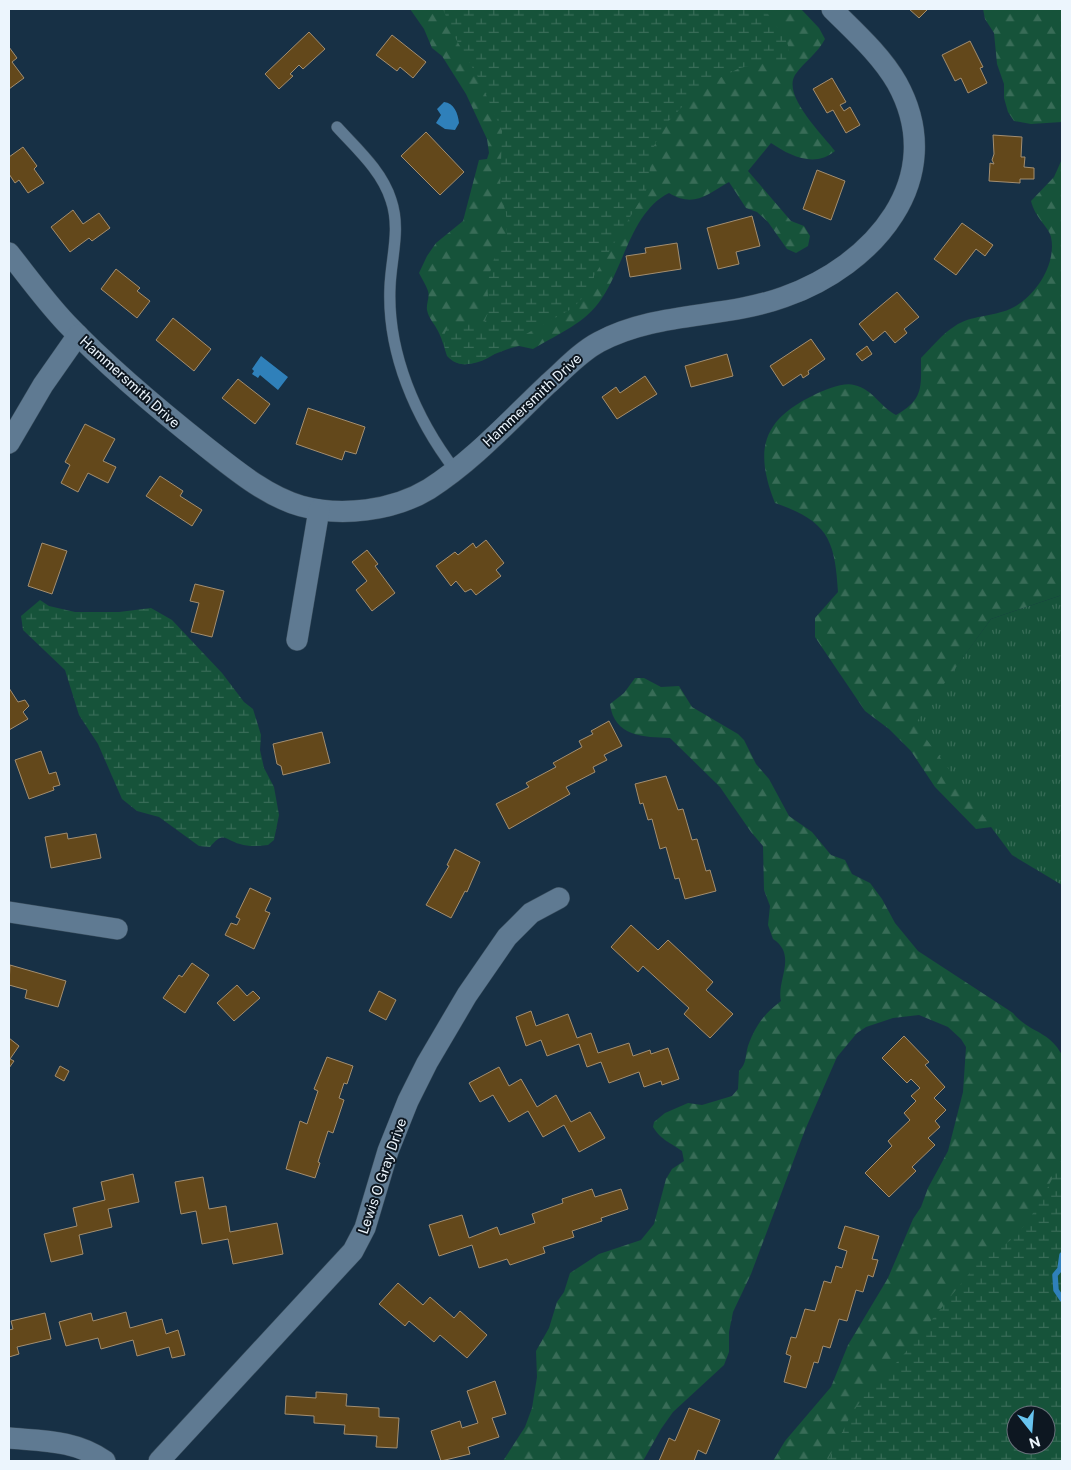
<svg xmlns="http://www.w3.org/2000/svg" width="1071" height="1470" viewBox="0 0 1071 1470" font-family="'Public Sans',sans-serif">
	<defs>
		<pattern id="grass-tufts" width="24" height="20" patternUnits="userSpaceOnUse" patternTransform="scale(1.25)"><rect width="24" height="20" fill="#16533a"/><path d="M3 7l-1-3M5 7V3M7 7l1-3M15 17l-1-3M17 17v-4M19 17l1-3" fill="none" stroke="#386c57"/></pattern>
		<pattern id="forest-firs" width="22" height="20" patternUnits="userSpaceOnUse" patternTransform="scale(1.25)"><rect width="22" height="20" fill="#16533a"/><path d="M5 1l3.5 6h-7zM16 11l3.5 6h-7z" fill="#386c57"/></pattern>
		<pattern id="wetland-marsh" width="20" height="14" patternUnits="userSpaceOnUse" patternTransform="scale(1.25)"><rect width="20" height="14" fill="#16533a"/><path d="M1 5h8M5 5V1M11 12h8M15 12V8" fill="none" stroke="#386c57"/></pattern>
	</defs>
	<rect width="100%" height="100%" fill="#173045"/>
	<path fill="url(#grass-tufts)" d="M1062 595V885L1012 855 914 724 991 619Z"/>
	<g fill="url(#forest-firs)">
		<path d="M410 9H801L819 28 825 39C818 53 804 62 795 75 782 96 824 136 835 151 815 168 790 156 771 143L748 171 791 221 804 226 810 236 808 246 796 253 787 249 768 222 757 212 746 208 729 182C706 195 694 208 669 193 632 211 624 266 602 298 586 323 558 334 533 349L519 346 511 348 468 364C445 366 446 346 438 331 434 323 429 319 427 310 426 304 430 297 428 291 426 285 422 279 419 273L427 256 436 243 463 221 479 160 487 159 489 153 487 139 466 94 442 56 432 48 424 29Z"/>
		<path d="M983 9H1062V122L1031 124 1014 121 1008 112 1004 98V84L997 64 994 33 985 19Z"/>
		<path d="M1062 159V595L991 619 915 724 992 827 976 829 935 787 911 751 889 729 865 711 815 637V618L838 592C835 540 828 521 775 503 754 450 762 420 814 395 824 390 844 382 854 385 874 390 879 406 896 415 924 399 921 387 921 358 932 347 942 334 955 326 971 315 992 317 1010 309 1035 298 1057 264 1051 237 1049 227 1035 218 1031 201L1054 177Z"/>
		<path d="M635 678H644L661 687 679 686 692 707 738 734 744 740 756 764 769 779 789 816 812 832 831 855 845 860 852 874 870 883 882 899 895 923 918 951 1013 1013C1029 1033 1049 1030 1062 1055V1180L858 1461H773L785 1441 831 1387 848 1345 888 1278 913 1219 921 1207 928 1188 948 1151 963 1092 966 1047 961 1039 948 1027 919 1015 893 1018 866 1027 857 1033 837 1057 805 1130 751 1274 733 1312 729 1332V1352L724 1365 673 1412 661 1429 643 1461H503L525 1427 532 1408 537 1377 536 1351 549 1328 557 1302 564 1292 570 1273 599 1254 641 1240 654 1224 666 1179 672 1169 684 1161 682 1151C670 1142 662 1141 653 1127L654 1122 665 1113 688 1103 702 1105 732 1096 738 1089 739 1071C747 1063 745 1056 748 1046 755 1026 764 1014 781 1001 776 981 798 955 773 939L768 925 770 906 764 890 763 846 751 832 720 787 670 738C644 737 614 737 610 704L624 693Z"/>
	</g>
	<g fill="url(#wetland-marsh)" fill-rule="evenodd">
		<path d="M443 9H765C775 28 793 38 789 62L776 60 740 68 709 83 697 91 665 125 654 146 646 191 594 276V286L573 308 506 345C491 359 463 374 447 356 441 340 442 322 464 322 471 322 476 324 484 323L489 310 487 283 494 259 505 244 507 235 506 213 500 191 502 131 479 79 453 34Z"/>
		<path d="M40 600 49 606 75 612H119L151 608 172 620 222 673 244 702 253 709 261 735 260 750 264 768 274 787 279 815 274 840 268 845C259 846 249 847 240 844 225 840 224 830 210 847L199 846 159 817 137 811 122 799 98 744 79 715 65 670 23 630 21 616Z"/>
		<path d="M1062 1159V1461H827L851 1415 866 1393 900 1359 977 1264C987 1253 1000 1249 1012 1239 1033 1220 1049 1185 1062 1159ZM1016 1415H1046V1445H1016Z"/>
	</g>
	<g fill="#2f80ba">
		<path d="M444 102C454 103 458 113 459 123L455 130 445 129 436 123 441 115 437 109Z"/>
		<path d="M261 356 288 377 278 390 260 375 258 378 252 374 254 371 252 369Z"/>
	</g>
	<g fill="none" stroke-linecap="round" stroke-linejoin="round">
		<path stroke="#2f80ba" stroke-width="5.5" d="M1062 1255 1060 1269 1055 1275 1056 1290 1062 1299"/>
	</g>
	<g fill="#63481b" stroke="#a38e70">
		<path d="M909 9H928L919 18Z"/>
		<path d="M309 32 325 49 303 69 299 65 290 74 293 76 279 89 265 74Z"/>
		<path d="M392 35 426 62 413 78 400 67 397 71 376 55Z"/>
		<path d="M970 41 983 67 980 68 987 83 968 93 961 78 955 81 942 55Z"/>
		<path d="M9 47 17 58 12 62 24 78 9 89Z"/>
		<path d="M832 78 846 102 840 105 844 111 850 107 860 125 846 133 833 110 827 113 813 89Z"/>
		<path d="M426 132 464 172 440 195 401 156Z"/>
		<path d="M993 135 1022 137 1021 157H1025L1024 167 1034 168V179H1020V183L989 181 990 163 994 164 992 160 994 154Z"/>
		<path d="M23 147 37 166 34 169 44 183 28 193 19 180 15 183 9 174V157Z"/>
		<path d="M817 170 845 181 831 220 803 209Z"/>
		<path d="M73 210 83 224 99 213 110 228 92 241 89 238 70 252 51 227Z"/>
		<path d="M752 216 760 246 736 252 739 264 718 269 707 228Z"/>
		<path d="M962 223 993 245 985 256 976 249 956 275 934 259Z"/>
		<path d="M677 243 681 269 630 277 626 256 646 253 645 248Z"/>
		<path d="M116 269 140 288 137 291 150 301 137 318 101 289Z"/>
		<path d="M897 292 919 317 904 329 907 333 895 343 885 331 873 341 859 324Z"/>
		<path d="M173 318 211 349 194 371 156 340Z"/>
		<path d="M811 339 825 359 808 371 809 374 803 378 801 374 783 386 770 366Z"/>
		<path d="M867 346 872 354 862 361 856 354Z"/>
		<path d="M727 354 733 376 691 387 685 366Z"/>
		<path d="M645 376 657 394 617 419 602 397 616 387 620 393Z"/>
		<path d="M238 379 270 404 255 424 222 398Z"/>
		<path d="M308 408 365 427 356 454 345 451 342 460 296 444Z"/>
		<path d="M85 424 115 439 103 461 116 467 108 483 88 473 78 492 61 483 70 465 65 462Z"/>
		<path d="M160 476 183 491 180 496 202 510 192 526 146 496Z"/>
		<path d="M486 540 504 563 496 570 501 576 476 595 471 589 465 592 456 581 451 586 436 566 455 552 458 555 473 543 476 548Z"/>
		<path d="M42 543 67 551 52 594 28 586Z"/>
		<path d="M367 550 378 564 375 566 395 593 372 611 356 590 367 581 352 562Z"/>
		<path d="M195 584 224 591 212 637 191 632 199 603 190 601Z"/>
		<path d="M9 688 18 702 25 700 29 706 23 712 28 719 9 730Z"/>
		<path d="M609 721 622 746 604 755 607 760 593 767 595 772 566 787 570 794 509 829 496 804 529 787 526 783 556 767 553 763 582 747 579 741 593 734 591 731Z"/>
		<path d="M322 732 330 763 283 775 281 766 277 764 273 744Z"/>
		<path d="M41 751 49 774 56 772 60 785 53 787 54 790 29 799 15 760Z"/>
		<path d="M666 776 678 810 683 809 692 840 697 839 706 871 710 870 716 891 685 899 679 878 675 879 666 847 660 849 652 819 648 820 643 803 640 804 635 784Z"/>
		<path d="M67 833 68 839 96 834 101 858 51 868 45 837Z"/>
		<path d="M455 849 480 862 467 892 465 891 451 918 426 905 449 866 447 865Z"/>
		<path d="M250 888 271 898 265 911 270 913 254 949 225 935 231 923 237 925 240 919 236 917Z"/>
		<path d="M631 925 658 950 668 940 713 982 706 990 733 1014 710 1038 684 1014 689 1008 643 966 638 972 611 947Z"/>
		<path d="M192 963 209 975 185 1013 163 998 179 975 182 977Z"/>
		<path d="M10 965 66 981 58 1007 25 998 27 990 9 985Z"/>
		<path d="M237 985 247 996 253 991 260 998 234 1021 217 1003Z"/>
		<path d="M379 991 396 1000 386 1020 369 1011Z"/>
		<path d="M531 1011 536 1026 568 1014 577 1038 591 1033 598 1053 629 1043 633 1056 650 1050 651 1054 668 1048 679 1079 662 1085 661 1081 644 1087 639 1072 609 1083 601 1062 587 1067 579 1044 547 1056 541 1040 526 1046 516 1017Z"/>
		<path d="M904 1036 929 1062 925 1065 945 1087 934 1098 946 1110 935 1121 940 1127 928 1138 935 1145 912 1167 916 1171 889 1197 865 1173 892 1146 888 1141 910 1120 904 1113 916 1101 911 1096 920 1088 911 1079 907 1083 882 1058Z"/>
		<path d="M9 1038 19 1046 10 1059 14 1061 9 1068Z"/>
		<path d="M327 1057 353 1066 347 1084 344 1083 339 1098 344 1100 333 1133 328 1131 318 1162 320 1163 315 1178 286 1169 300 1121 307 1124 318 1091 314 1089Z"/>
		<path d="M60 1066 69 1071 64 1081 55 1076Z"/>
		<path d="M499 1067 509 1086 521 1079 537 1107 556 1095 571 1122 590 1112 605 1138 579 1152 564 1125 543 1137 528 1111 509 1122 493 1095 480 1102 469 1083Z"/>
		<path d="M133 1174 139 1202 108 1209 112 1227 79 1235 83 1254 51 1262 44 1234 77 1226 73 1208 105 1200 101 1182Z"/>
		<path d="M203 1177 209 1209 226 1206 230 1232 277 1223 283 1254 233 1264 228 1239 202 1244 196 1211 181 1214 175 1182Z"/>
		<path d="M592 1189 595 1197 621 1189 628 1209 601 1218 602 1221 572 1231 574 1237 543 1247 545 1253 510 1265 507 1259 479 1268 472 1245 439 1256 429 1225 462 1215 469 1238 497 1227 500 1235 535 1223 532 1214 563 1203 562 1199Z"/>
		<path d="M845 1226 879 1236 872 1259 878 1260 873 1277 868 1275 863 1292 856 1290 847 1321 839 1319 830 1348 823 1346 818 1363 814 1362 806 1388 784 1382 791 1356 786 1354 791 1337 796 1338 805 1309 815 1311 824 1281 831 1283 836 1266 842 1268 847 1251 838 1248Z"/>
		<path d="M398 1283 423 1305 430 1297 454 1318 460 1311 487 1335 467 1358 440 1335 434 1342 409 1321 405 1326 379 1304Z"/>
		<path d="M126 1312 130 1328 162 1319 166 1334 178 1330 185 1355 172 1358 169 1347 137 1356 133 1340 101 1349 98 1338 66 1346 59 1322 91 1313 93 1321Z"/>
		<path d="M45 1313 51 1339 17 1347 19 1354 9 1357V1330L13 1329 11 1321Z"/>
		<path d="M495 1381 506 1414 492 1418 499 1437 468 1447 470 1454 441 1461 431 1431 460 1421 462 1428 478 1423 467 1391Z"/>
		<path d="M316 1392 347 1394 346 1406 379 1408V1417L399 1418 397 1448 376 1447 377 1436 344 1434 345 1425 314 1423V1416L285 1414 286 1396 316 1398Z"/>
		<path d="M689 1408 720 1420 706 1454 698 1450 694 1461H659L669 1438 675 1441Z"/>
	</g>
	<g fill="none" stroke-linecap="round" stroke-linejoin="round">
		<g stroke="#394d5d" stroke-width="12">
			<path id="service" d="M337 127C357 149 382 171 391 200 401 229 391 258 390 287 387 353 416 419 455 470"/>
		</g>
		<g stroke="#394d5d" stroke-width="22">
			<g id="minor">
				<path d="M9 253C28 277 46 302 67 324 110 369 158 409 206 447 234 469 266 496 301 506 341 517 393 511 429 489 473 461 510 420 548 384 564 370 580 352 599 342 657 311 724 319 784 297 873 266 950 179 897 83 881 55 855 32 832 9"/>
				<path d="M9 443 43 385 78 335"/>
				<path d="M297 640 319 510"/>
				<path d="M9 912 117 929"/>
				<path d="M9 1438C43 1441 76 1440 105 1461"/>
				<path d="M159 1461 353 1251 365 1228 388 1151 408 1101 427 1063 467 995 507 937 531 913 559 898"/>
			</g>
		</g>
		<use href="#service" stroke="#5f7a92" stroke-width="11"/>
		<use href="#minor" stroke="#5f7a92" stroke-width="21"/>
	</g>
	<g text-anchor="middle" stroke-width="4" stroke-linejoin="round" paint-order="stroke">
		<g font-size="14" fill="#ecf5fd" stroke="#0d1721">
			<text transform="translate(130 382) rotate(42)" y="5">Hammersmith Drive</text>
			<text transform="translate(532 400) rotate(-43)" y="5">Hammersmith Drive</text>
			<text transform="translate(382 1176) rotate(-71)" y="5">Lewis O Gray Drive</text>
		</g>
	</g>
	<rect width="1071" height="1470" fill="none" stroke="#ecf5fd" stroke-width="20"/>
	<g transform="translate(1031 1430) rotate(163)"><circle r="24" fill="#0d1721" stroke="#667079"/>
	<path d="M0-4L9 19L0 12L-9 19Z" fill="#68c4f0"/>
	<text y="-8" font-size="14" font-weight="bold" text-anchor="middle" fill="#ecf5fd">N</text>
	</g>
</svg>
